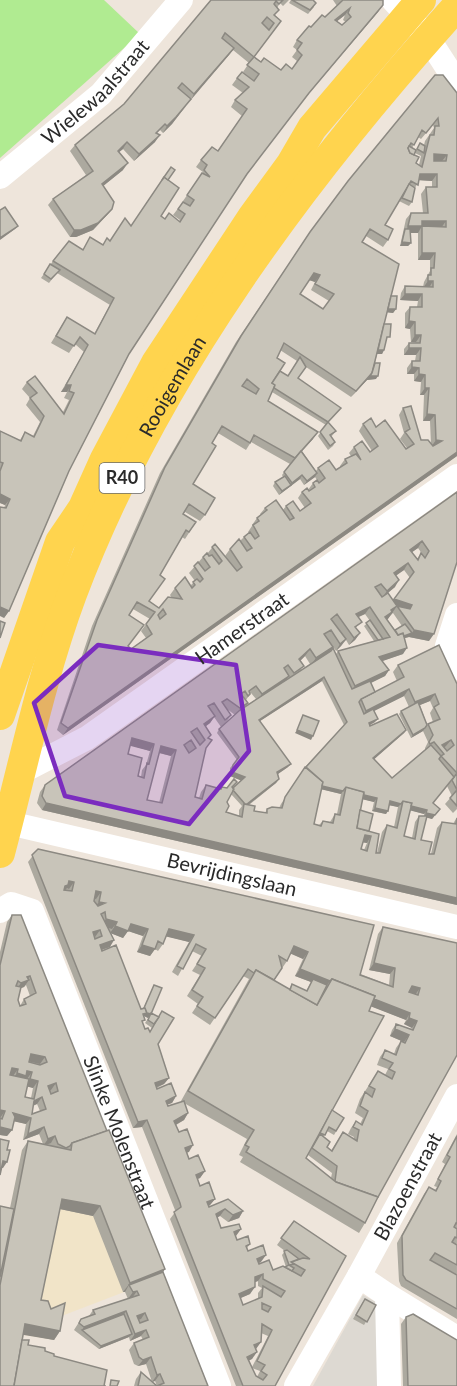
<svg xmlns="http://www.w3.org/2000/svg" width="457" height="1386" viewBox="0 0 457 1386" font-family="Lato,sans-serif">
	<rect width="100%" height="100%" fill="#eee5db"/>
	<path fill="#f1e4c8" d="M22 1150 64 1159 158 1279 59 1317 54 1340 19 1334 0 1386V1260Z"/>
	<path fill="#b0eb91" d="M0 0H104L140 34 0 158Z"/>
	<path fill="#ddd9d2" d="M363 1295 396 1313 398 1386H313Z"/>
	<g fill="none" stroke-linecap="round" stroke-linejoin="round">
		<g stroke="#fff" stroke-width="24">
			<path d="M393 0 428 38 457 83"/>
			<path id="s1" d="M0 177 101 94 181 0"/>
			<path d="M457 615 447 646 457 668"/>
			<path id="s2" d="M21 772 87 738 457 476"/>
			<path id="s3" d="M0 821 457 927"/>
			<path id="s4" d="M0 911 11 904 32 911 219 1386"/>
			<path id="s5" d="M359 1276 457 1096"/>
			<path d="M387 1295 457 1338"/>
			<path d="M296 1386 359 1276 387 1295 389 1386"/>
		</g>
		<g stroke="#ffd44e" stroke-width="30">
			<path d="M0 715 60 542 83 508 105 459 156 363 253 216 291 164 312 128 421 0"/>
			<path id="s6" d="M0 853C23 767 41 677 72 594 154 376 302 178 457 6"/>
		</g>
	</g>
	<g fill="#aca99f" fill-rule="evenodd">
		<path d="M211 0H289L283 6 280 3 277 8 275 15 281 21 254 57 261 62 281 70 292 69 297 61 292 57 297 50 293 47 297 40 337 6 333 0H383L378 12 304 99 244 178 129 354 69 471 9 611 4 618V508L5 505 0 503V431L20 440 25 432 33 436 40 422 26 405 30 398 22 389 27 382 63 412 69 400 64 398 67 392H61L84 352 75 344 69 353 51 343 67 317 94 334 110 305 57 273 49 283 41 278 53 261 82 249 103 245 110 241 131 226 169 180 161 216 165 219 179 221 180 220 173 215 183 202V201L203 172 196 167 201 160 218 151 242 116 231 107 235 100 243 93 232 85 237 78 254 81 243 72 249 63 233 50 189 101 172 124 163 133 160 130 157 133 155 142 134 161 123 149 119 152 123 170 103 186 112 209 107 215 93 230 76 237H70L48 205 53 199 86 175 70 151 75 145 124 104ZM345 15 343 20 346 22 342 25 337 21Z"/>
		<path d="M291 0H313L314 7 308 14 289 3Z"/>
		<path d="M457 93V456L63 735 57 730 92 626 160 473 236 342 310 232ZM433 125 434 128 425 141 424 145 420 143 416 150 412 148 418 137 421 139ZM415 153 421 156 419 165 416 163 414 155ZM419 180 432 181V187H426L421 194 423 213H411L406 219 400 246H408L411 243 410 233H418V260H430V271L424 282 423 287 405 286 401 293 400 300 418 301 417 307H410L405 313V328L410 329 411 342H416L409 343 404 349V355H416L415 361H412L407 368V374H414V381L421 382 420 395H424L423 421H430L431 445 421 440 403 408 399 415 404 433 400 439 407 448 406 449 376 427 363 424 359 431 372 451 370 452 354 447 349 453 351 456 345 459 340 466V467L336 470 318 468 316 471 302 451 313 439 268 401 272 392 326 425 318 436 328 450 333 446 335 442 331 437 336 431 328 422 338 411 298 378 306 367 351 397 367 380 376 379 375 363 377 354H382L384 350 386 341H387L384 324 387 312 393 313 396 309 391 296 362 242 366 236 383 247 388 240 385 225 399 201 409 206 412 202 415 188ZM309 280 315 282 311 290 329 301 323 309 300 294ZM280 350 297 361 288 376 280 371 277 358ZM218 433 246 450 251 442 290 464 293 460 282 475 283 477 275 482 273 486 279 495 300 479 304 485 315 477 319 483H313L308 490 302 492 298 498 305 508 300 511 286 506 283 510 265 508 260 514 261 515 257 518 252 525V526L248 532 249 533 244 537 240 541 230 549 225 556 215 544 207 554 203 557 189 573 195 581 191 585 175 588 170 595 172 598 159 608 149 601 160 575 182 537 185 539 196 522 183 514 185 512 200 521 205 515 193 484 212 443ZM133 609 150 619 141 631 146 638 131 649 128 646 129 615Z"/>
		<path d="M457 492 429 641 409 637 405 638 403 654 382 661 389 670 385 676 371 683 375 692 397 681 393 672 398 665 457 684V809L453 813 445 804 452 796 447 786 449 784 433 803 440 809 432 819 427 817 421 840 429 854H431L437 828 442 822 453 824 457 817V905L42 810 37 803 40 792 45 785ZM418 548 425 558 421 553 417 559 412 552ZM404 570 410 578 393 601 386 594 395 587 396 575ZM393 613 402 626 395 630 387 619ZM365 614 370 621 364 626 374 641 338 651 336 654 326 637 336 651 341 646 346 640 349 645 355 640 360 633 356 629 359 617ZM305 656 310 664 301 670 300 661ZM322 681 344 725 305 767 281 804 279 808 267 809 265 813 254 811 249 805 276 783 279 779 278 774 288 767 260 721ZM251 693 256 699 246 706 248 703 246 700ZM404 696 409 707 401 711 399 714 411 738 423 731 428 742 425 748V750L392 778 374 759 404 733 406 730 370 725 375 722 374 711ZM430 701 433 708 430 713 433 722 427 725 420 705ZM227 709 235 715 219 729 217 733 237 760 230 768V776L241 780 235 785 221 789 206 785 201 792 199 798 195 797 208 738 211 735 205 727 210 723 214 717 221 727 227 721 231 715ZM130 745 150 751 146 765 142 770 141 777 138 776 128 754ZM159 753 171 756 159 803 147 800ZM321 789 341 794 337 814H335L330 822 323 821 319 825 314 824ZM231 794 242 806 239 810V816L226 812 227 802ZM363 799 374 802 372 811 386 814 389 805 398 807 394 827 387 825 382 832 377 853H376L369 831 360 810ZM410 810 424 814V816H419L415 822 412 838 404 836ZM363 842 367 843 364 850 361 849Z"/>
		<path d="M38 849 389 985 390 974 369 970 378 934 383 927 457 943 378 1197 365 1223 359 1233 240 1162 243 1157 239 1155 247 1139 184 1103 188 1113 184 1120 176 1125 189 1152H187L189 1159 205 1171 200 1178 198 1179 200 1186 215 1199 210 1205 209 1206V1207L243 1211 239 1218 228 1222 220 1216 217 1217 221 1228 241 1229 235 1236 237 1240 250 1244 247 1248 248 1251 261 1262 259 1263V1264L273 1270 286 1267 282 1255 285 1251 277 1245 294 1221 346 1256 275 1386H236L170 1219 176 1211 175 1210 142 1127 133 1128 28 862ZM128 931 143 936 137 952 150 956 155 949 158 951 163 944 166 936 189 942 172 972 178 976 192 951 202 956 192 971 200 975 187 996 198 1004 192 1013 210 1025 243 976 249 979 181 1101 183 1102 168 1106V1104L172 1103 176 1096 157 1089V1088L164 1084 169 1078 158 1044V1017L151 1014 154 985 143 1009H141L102 950 110 947 111 933 123 938ZM291 953 303 959 295 976 311 982 306 991 292 984 289 989 274 980 287 961ZM371 1006 406 1020 404 1024 412 1028 411 1029 396 1024 392 1030 390 1036 404 1042 401 1041 396 1048 394 1054 385 1050 380 1057 377 1065 388 1069 385 1075 378 1071 360 1099 355 1113 363 1118 360 1124 356 1121 351 1128 348 1134 354 1137 353 1139 343 1132 331 1151 327 1147 323 1137 327 1131 334 1135 344 1118 332 1110ZM144 1016 148 1018 149 1017 145 1023 152 1028 150 1031 145 1029 142 1023ZM308 1155 332 1173 331 1178 306 1158ZM258 1281V1286L262 1288 258 1293V1299L243 1305 240 1298 250 1294 255 1282ZM261 1333 268 1336 252 1367 249 1360 252 1359 255 1349 261 1342ZM252 1368 260 1371 257 1377Z"/>
		<path d="M12 915 107 1131 165 1269 163 1272 208 1386H157L155 1381 152 1382 146 1364 138 1366 134 1364 129 1350 134 1343 143 1340 141 1336 130 1341 129 1337 99 1349 74 1330 81 1319 89 1316 93 1310 128 1299 125 1292H123L93 1216 60 1209 41 1300 60 1331 54 1340 23 1334 0 1386V1206L10 1208 22 1150 28 1141 43 1144 39 1134 23 1140 26 1124 14 1121 12 1130 7 1136 0 1135V952L7 922ZM26 985 30 996 24 999 20 1006 18 1000 21 988 24 987ZM27 1086 33 1088 31 1098 25 1097ZM37 1104 40 1111 32 1114 33 1106Z"/>
		<path d="M457 1134V1319L401 1286 399 1281 397 1243 424 1194 429 1187 435 1190 437 1187 434 1186 445 1164 442 1162Z"/>
		<path d="M363 1302 376 1305 364 1325 353 1319Z"/>
		<path d="M406 1317 457 1386H403L401 1324Z"/>
		<path d="M141 1372 157 1386H134L136 1379Z"/>
	</g>
	<g fill="#8c8982">
		<path d="M383 5 378 12 304 99 309 93Z"/>
		<path d="M350 8 345 15 331 26 335 20Z"/>
		<path d="M234 48 229 55 190 101 194 94Z"/>
		<path d="M186 106 172 124 163 133 167 126Z"/>
		<path d="M160 135 155 142 134 161 139 154Z"/>
		<path d="M127 142 123 149 113 157 118 151Z"/>
		<path d="M434 154 447 155 442 161H429Z"/>
		<path d="M128 163 123 170 97 191 102 184Z"/>
		<path d="M420 174H437L432 181 416 180Z"/>
		<path d="M112 209 107 215 93 230 76 237H70L74 230Z"/>
		<path d="M422 221H446L441 228 422 226 418 233H405L408 226Z"/>
		<path d="M18 226 15 229 0 240V238Z"/>
		<path d="M402 242 411 243 408 246H400Z"/>
		<path d="M422 253H435L430 260H418Z"/>
		<path d="M314 273 320 275 315 282 309 280Z"/>
		<path d="M428 281H433L429 288H423Z"/>
		<path d="M405 294H422L418 301 400 300Z"/>
		<path d="M386 309H396L393 313 384 312Z"/>
		<path d="M409 321 415 322 410 329 405 328Z"/>
		<path d="M415 335H421L416 342H411Z"/>
		<path d="M409 348H421L416 355H404Z"/>
		<path d="M376 350H384L382 354H374Z"/>
		<path d="M412 367 419 368 414 374H407Z"/>
		<path d="M372 373 378 376 376 379 367 380 351 397 356 391Z"/>
		<path d="M419 374 425 375 421 382 414 381Z"/>
		<path d="M66 385H71L67 392H61Z"/>
		<path d="M425 388H429L424 395H420Z"/>
		<path d="M427 414 435 415 430 421H423Z"/>
		<path d="M318 432 313 439 290 464 295 458Z"/>
		<path d="M436 440 442 441 431 447Z"/>
		<path d="M457 452V456L63 735 68 728Z"/>
		<path d="M317 473 315 477 304 485 307 481Z"/>
		<path d="M302 475 300 479 279 495 282 491Z"/>
		<path d="M0 494 10 499 5 505 0 503Z"/>
		<path d="M422 541 418 548 405 557 410 550Z"/>
		<path d="M408 563 404 570 390 580 394 573Z"/>
		<path d="M399 580 395 587 382 598 387 591Z"/>
		<path d="M394 599 412 605 407 612 397 606 388 619 381 623 385 617 390 606Z"/>
		<path d="M0 607 9 611 4 618 0 616Z"/>
		<path d="M370 607 365 614 351 620 356 614Z"/>
		<path d="M414 630 434 634 429 641 409 637 393 641 396 638 412 633Z"/>
		<path d="M360 633 355 640 349 645 354 638Z"/>
		<path d="M346 639 341 646 336 651 340 644Z"/>
		<path d="M333 647 328 654 311 665 316 658Z"/>
		<path d="M407 648 403 654 374 664 379 657Z"/>
		<path d="M310 649 305 656 295 666 299 659Z"/>
		<path d="M389 670 385 676 350 693 355 686Z"/>
		<path d="M289 676 284 683 257 701 262 694Z"/>
		<path d="M324 677 322 681 257 723 259 720Z"/>
		<path d="M409 689 404 696 362 717 366 711Z"/>
		<path d="M435 694 430 701 410 709 415 702Z"/>
		<path d="M215 716 210 723 199 731 204 724Z"/>
		<path d="M378 719 375 722 366 727 369 723Z"/>
		<path d="M425 728 423 731 411 738 413 735Z"/>
		<path d="M297 730 313 736 311 740 295 733Z"/>
		<path d="M406 730 404 733 371 762 373 758Z"/>
		<path d="M132 738 154 744 150 751 127 745Z"/>
		<path d="M451 740 446 746 441 750 442 745Z"/>
		<path d="M161 746 176 750 171 756 156 752Z"/>
		<path d="M291 764 288 767 275 776 277 772Z"/>
		<path d="M232 772 245 777 242 781 230 776Z"/>
		<path d="M279 779 276 783 244 808 246 805Z"/>
		<path d="M318 785 343 791 341 794 316 788Z"/>
		<path d="M345 791 377 798 374 802 344 795Z"/>
		<path d="M390 801 401 804 398 807 388 805Z"/>
		<path d="M46 803 457 898V905L42 810Z"/>
		<path d="M402 804 427 810 424 814 401 808Z"/>
		<path d="M375 808 388 811 386 814 372 811Z"/>
		<path d="M440 809 432 819 424 817 426 813Z"/>
		<path d="M355 831 371 836 367 843 360 842Z"/>
		<path d="M69 881 74 882 69 889 67 888 64 892H61Z"/>
		<path d="M96 891 101 892 96 899 91 898Z"/>
		<path d="M99 902 105 903 94 908Z"/>
		<path d="M106 919 117 922 112 929 101 926Z"/>
		<path d="M131 924 148 929 143 936 128 931 123 938 110 933 115 926Z"/>
		<path d="M169 929 194 935 189 942 164 936Z"/>
		<path d="M100 930 95 937 93 932Z"/>
		<path d="M114 940 110 947 95 952 100 945Z"/>
		<path d="M142 945 155 949 150 956 137 952Z"/>
		<path d="M294 946 308 952 303 959 289 953Z"/>
		<path d="M374 963 395 968 390 974 369 970Z"/>
		<path d="M300 969 330 981 325 988 313 979 311 982 295 976Z"/>
		<path d="M30 976 26 981 29 980 24 987 16 990 21 983 27 977Z"/>
		<path d="M330 981 410 1013 406 1020 326 989Z"/>
		<path d="M412 986 420 988 415 995 407 992Z"/>
		<path d="M142 1011 151 1014 148 1018 144 1016Z"/>
		<path d="M409 1018 417 1021 412 1028 404 1024Z"/>
		<path d="M395 1029 409 1035 404 1042 390 1036Z"/>
		<path d="M31 1054 45 1057 40 1064 27 1061Z"/>
		<path d="M12 1068 18 1069 13 1076 7 1074Z"/>
		<path d="M27 1071 32 1072 27 1079 12 1080 17 1073Z"/>
		<path d="M169 1078 164 1084 150 1090 155 1083Z"/>
		<path d="M30 1079 38 1081 33 1088 25 1086Z"/>
		<path d="M56 1083 51 1090 43 1093 48 1086Z"/>
		<path d="M176 1096 172 1103 161 1107 166 1101Z"/>
		<path d="M42 1097 37 1104 29 1107 34 1101Z"/>
		<path d="M0 1110 5 1111 0 1118Z"/>
		<path d="M13 1113 31 1118 26 1124 8 1120Z"/>
		<path d="M188 1113 184 1120 170 1128 174 1121Z"/>
		<path d="M147 1120 142 1127 133 1128 138 1122Z"/>
		<path d="M0 1127 12 1130 7 1136 0 1135Z"/>
		<path d="M44 1127 39 1134 23 1140 28 1134Z"/>
		<path d="M55 1136 51 1143 43 1146 48 1139Z"/>
		<path d="M193 1145 189 1152 180 1155 185 1148Z"/>
		<path d="M3 1161 7 1162 3 1168H0Z"/>
		<path d="M205 1171 200 1178 191 1181 196 1175Z"/>
		<path d="M62 1199 100 1206 93 1216 55 1208Z"/>
		<path d="M215 1199 210 1205 202 1209 207 1202Z"/>
		<path d="M225 1209 220 1216 211 1221 216 1214Z"/>
		<path d="M243 1211 239 1218 228 1222 233 1215Z"/>
		<path d="M241 1229 236 1236 229 1239 234 1232Z"/>
		<path d="M266 1255 261 1262 252 1266 257 1259Z"/>
		<path d="M165 1269 158 1279 129 1285 125 1292H123L130 1283Z"/>
		<path d="M263 1274 258 1281 250 1284 255 1277Z"/>
		<path d="M255 1287 250 1294 234 1301 239 1294Z"/>
		<path d="M137 1291 132 1298 128 1299 133 1292Z"/>
		<path d="M126 1311 121 1318 82 1330 84 1327Z"/>
		<path d="M145 1313 141 1319 132 1322 137 1316Z"/>
		<path d="M25 1324 60 1331 54 1340 18 1334Z"/>
		<path d="M146 1330 141 1336 130 1341 135 1334Z"/>
		<path d="M132 1334 129 1337 99 1349 101 1346Z"/>
		<path d="M261 1342 256 1349 249 1352 254 1345Z"/>
		<path d="M257 1352 252 1359 242 1364 247 1357Z"/>
		<path d="M151 1357 146 1364 138 1366 143 1360Z"/>
		<path d="M160 1374 155 1381 152 1382 157 1375Z"/>
	</g>
	<g fill="#c8c4b9" stroke="#8c8982" stroke-width="1.5" fill-rule="evenodd">
		<path d="M211 0H283L279 4 276 1 274 4 279 10 274 15 281 21 254 57 225 33 222 38 234 48 194 94 182 83 178 88 191 99 176 117 167 126 165 124 156 133 160 135 139 154 127 142 118 151 128 163 102 184 114 202 112 209 98 223 81 230H74L53 199 93 171 75 145 124 104ZM267 17 274 23 269 30 262 23Z"/>
		<path d="M292 0H313L316 3 310 10Z"/>
		<path d="M343 0H383V5L309 93 247 174 129 354 69 471 9 611 0 607V507L6 508 10 499 0 494V471L3 463 0 462V431L21 441 25 432 34 437 44 416 30 398 37 393 27 382 35 376 64 414 74 393 69 391 71 385H66L88 345 80 337 74 346 56 336 67 317 95 334 114 298 53 261 69 241 83 250 90 237 103 245 107 238 110 241 125 218 131 226 164 177 179 188 161 216 165 219 169 213 180 222 185 214 178 209 183 202 190 206 194 200 187 195 202 173 210 177 204 170 207 165 201 160 212 147 218 151 247 109 235 100 249 87 237 78 242 72 254 81 259 74 247 65 254 57 261 62 264 58 281 70 286 64 292 69 302 55 297 50 302 43 297 40 309 26 311 27 322 15 325 17ZM350 8 348 13 351 17 342 25 335 20Z"/>
		<path d="M435 75H443L457 93V452L68 728 61 723 97 620 165 467 241 336 310 232 348 181ZM438 118 439 126H435L434 135H430L422 167 416 163 419 157 410 153 408 148 411 143 414 145 422 130 426 133ZM434 154 447 155 446 161H434ZM420 174H437V187H426L428 213H411L408 226H422V221H446V227L422 226V253H435L434 268H431V275H428V281H433V287L405 286V294H422V307H410L409 321 415 322V335H421L420 343H409V348H421L420 361H412V367L419 368V374L425 375V388H429L427 414 435 415 436 440 442 441 433 446 428 440H421L411 406 403 408 410 429 405 432 414 444 406 449 385 420 376 427 371 418 363 424 378 446 370 452 362 441 354 447 361 460 356 454 345 459 347 463 336 470 329 460 318 468 325 478 319 483 317 480 313 483 315 487 309 491 307 488 302 492 311 503 300 511 293 501 286 506 294 518 290 520 276 500 265 508 267 510 257 518 259 521 253 525 259 536 255 539 250 532 244 537 252 548 247 551 239 539 230 549 242 567 237 571 215 544 212 547 222 561 219 564 212 555 209 556 207 553 203 557 210 567 205 571 198 562 194 566 203 579 200 582 197 579 193 582 195 585 192 588 185 577 175 588 182 599 168 597 159 608 149 601 165 579 160 575 186 530 189 532 196 522 183 514 189 504 205 515 215 498 193 484 216 446 212 443 222 426 250 443 254 435 295 458 318 432 268 401 275 385 272 383 285 363 277 358 284 343 356 391 372 373 399 264 362 242 370 229 388 240 393 229 385 225 411 181 418 185ZM314 273 320 275 315 284 334 294 323 309 300 294ZM247 379 259 389 256 394 242 386ZM137 602 155 612 146 624 152 634 131 649 128 646 144 625 129 615ZM163 609 166 614 160 619 158 615Z"/>
		<path d="M420 143 425 146 424 153 417 149Z"/>
		<path d="M409 146 416 150 414 155 410 153 408 148Z"/>
		<path d="M171 167 175 170 168 180 164 177 162 180Z"/>
		<path d="M409 184 415 188 412 202 402 198Z"/>
		<path d="M5 207 18 226 0 238V210Z"/>
		<path d="M405 229H410L411 243 402 242Z"/>
		<path d="M50 264 60 270 51 279 44 274Z"/>
		<path d="M391 296H397L396 309H388Z"/>
		<path d="M384 324H391L390 337H387L384 350H378Z"/>
		<path d="M300 357 306 367 298 378 341 408 328 422 274 388 275 385 272 383 280 371 288 376Z"/>
		<path d="M375 363H380L378 376H370L372 373Z"/>
		<path d="M328 422 336 431 330 435 335 442 330 446 320 432Z"/>
		<path d="M301 451 317 473 307 481 302 475 292 483 284 472Z"/>
		<path d="M285 476 291 485 282 491 275 482Z"/>
		<path d="M457 492V562L434 634 414 630 397 606 391 610 392 612 385 617 398 635 403 633 407 648 379 657 389 670 355 686 338 651 390 637 370 607 356 614 362 622 355 627 360 633 354 638 337 614 331 619 346 639 340 644 331 630 324 634 333 647 316 658 310 649 299 659 304 666 294 673 288 665 284 668 289 676 262 694 256 686 249 691 250 694 248 696 245 691 241 694 248 703 240 708 227 699 222 702 231 715 225 720 214 703 208 706 215 716 204 724 211 735 208 738 212 740 206 748 195 797 202 799 206 785 221 789 222 787 227 788 234 779 237 782 232 787 234 789 227 802 229 806 226 812 242 817 244 804 255 806 254 811 267 813V809L272 807 282 808 285 797 305 767 323 782 314 824 321 826 323 821 333 823 335 814 340 815 346 787 364 792 357 828 379 834 376 853H380L387 825 397 828 403 801 412 803 404 836 415 839 419 816H427L421 840 432 842 429 854H434L442 822 456 824 457 818V898L46 803 42 796 45 785ZM422 541 429 551 425 558 421 553 418 560 410 550ZM408 563 414 572 394 599 412 605 410 609 397 606 388 593 382 597 375 587 381 584 387 591 399 580 394 573ZM197 728 205 740 200 745 191 732ZM132 738 154 744 149 764 147 763 144 778 138 776 142 758 128 754ZM191 740 196 748 189 753 184 745ZM161 746 176 750 162 803 147 800ZM365 835 371 836 367 851 361 849Z"/>
		<path d="M370 620 383 639 378 640 366 623Z"/>
		<path d="M0 621 5 623 0 638Z"/>
		<path d="M405 624 412 633 404 636 403 633 398 635 395 630Z"/>
		<path d="M439 645 457 684V790L452 780 457 773 441 756 444 754 434 742 430 744 429 742 433 735 428 724 440 719 434 707 439 704 435 694 415 702 409 689 366 711 361 699 404 677 398 665ZM451 740 454 745 447 751 442 745Z"/>
		<path d="M333 648 352 689 370 681 375 692 361 699 359 702 364 714 373 709 378 719 369 723 370 726 397 714 406 730 373 758 392 778 431 745 441 756 439 759 454 777 433 803 440 809 435 815 426 813 427 810 411 806 412 803 403 801 401 804 390 801 388 811 375 808 377 798 364 795V792L346 787 343 791 322 786 323 782 306 767 347 722 324 677 259 720 291 764 277 772 279 779 247 804H245L233 790 234 789 233 788 245 777 232 772 233 765 239 757 219 729 240 710 331 651Z"/>
		<path d="M418 702 427 725 425 728 413 735 401 711Z"/>
		<path d="M303 715 319 721 313 736 297 730Z"/>
		<path d="M457 790V806L450 798Z"/>
		<path d="M360 810 373 814 369 831 357 828Z"/>
		<path d="M38 849 374 925 360 975 393 987 395 968 374 963 383 927 457 943V1055L378 1197 336 1182 335 1181 337 1166 312 1148 320 1134 330 1142 327 1147 332 1151 343 1132 357 1141 359 1130 353 1127 356 1121 362 1125 368 1111 360 1106 365 1092 372 1097 375 1089 369 1086 378 1071 392 1079 395 1072 389 1069 393 1063 382 1058 385 1050 396 1055 401 1041 405 1043 409 1035 395 1029 396 1024 413 1030 417 1021 409 1018 410 1013 374 999 375 996 332 979 330 981 300 969 308 952 294 946 287 961 279 956 282 968 274 980 256 970 254 973 248 969 215 1018 197 1006 203 997 192 990 205 968 197 964 206 949 196 944 183 969 177 966 194 935 169 929 163 944 158 941 155 949 142 945 148 929 131 924 128 931 115 926 117 922 106 919 105 912 101 914 114 940 100 945 102 951 116 945 141 1009 145 1008 147 1013 143 1014 145 1020 142 1021 145 1029 148 1028 150 1032 162 1011 174 1018 158 1044 169 1078 155 1083 157 1089 171 1083 176 1096 166 1101 168 1106 184 1101 188 1113 174 1121 179 1132 187 1129 193 1145 185 1148 189 1159 198 1155 205 1171 196 1175 200 1186 209 1182 215 1199 207 1202 209 1207 228 1199 243 1211 233 1215 225 1209 216 1214 221 1228 239 1224 241 1229 234 1232 237 1240 248 1236 250 1244 246 1246 248 1251 263 1245 266 1255 257 1259 259 1264 269 1260 273 1270 283 1266 301 1276 305 1270 291 1262 303 1258 310 1259 281 1238 294 1221 346 1256 275 1386H243L174 1212 181 1207 180 1203 147 1120 138 1122 32 855ZM69 881 74 882 72 891 64 890 65 886 68 885ZM96 891 101 892 99 902 105 903 98 906 94 901ZM100 930 102 936 95 939 93 932ZM412 986 420 988 418 995 409 992ZM263 1274V1279L285 1291 281 1297 263 1286 262 1297 243 1305 239 1294 255 1287V1277ZM262 1303 271 1307 268 1312 262 1309ZM262 1324 272 1330 257 1361 265 1365 261 1371 267 1375 263 1380 256 1376 247 1357 257 1352 254 1345 261 1342Z"/>
		<path d="M12 915H21L107 1131 72 1143 70 1146 66 1148 58 1144 55 1136 48 1139 44 1127 28 1134 31 1118 13 1113 15 1117 12 1130 0 1127V1118L2 1119 5 1111 0 1110V965ZM30 976 36 993 24 999 26 1004 20 1006 18 1000 21 987 16 986 18 981 21 983 29 980 27 977ZM31 1054 45 1057 47 1062 40 1065 29 1062ZM12 1068 18 1069 17 1073 26 1076 27 1071 32 1072 30 1079 38 1081 34 1099 25 1097 29 1079 10 1075ZM56 1083 58 1091 51 1094 48 1086ZM42 1097 46 1109 32 1114 34 1101Z"/>
		<path d="M256 970 317 1005 332 979 375 996 369 1011 384 1016 306 1158 336 1182 378 1197 365 1223 246 1152 249 1147 245 1145 254 1130 188 1091Z"/>
		<path d="M313 979 327 985 317 1005 290 990 292 984 307 991Z"/>
		<path d="M154 985 162 988 151 1014 147 1013 145 1008H144Z"/>
		<path d="M151 1013 159 1017 154 1024 148 1020Z"/>
		<path d="M332 1110 344 1118 336 1131 329 1127 325 1135 320 1133Z"/>
		<path d="M109 1130 165 1269 130 1283 100 1206 62 1199 41 1300 48 1301 51 1309 65 1303 60 1331 25 1324 14 1386H0V1285L28 1141 71 1150 72 1143Z"/>
		<path d="M457 1136V1224L456 1223 454 1227 457 1229V1238L455 1237 452 1242 457 1245V1265L435 1253 430 1260 457 1275V1309L406 1280 403 1275 402 1236 429 1187 436 1191 441 1181 438 1179 450 1157 447 1155Z"/>
		<path d="M0 1139 9 1141 7 1150H10L7 1162 3 1161 0 1175Z"/>
		<path d="M0 1206 14 1209 0 1277Z"/>
		<path d="M287 1250 299 1259 291 1262 294 1264 289 1265 294 1268 292 1271 285 1267 289 1265 284 1251Z"/>
		<path d="M163 1272 208 1386H157L164 1383 160 1374 157 1375 151 1357 143 1360 139 1357 134 1343 149 1337 146 1330 135 1334 126 1311 84 1327 79 1323 81 1319 95 1314 93 1310 139 1295 137 1291 133 1292 129 1285ZM145 1313 148 1320 140 1323 137 1316Z"/>
		<path d="M365 1299 376 1305 367 1322 356 1315Z"/>
		<path d="M124 1314 132 1334 101 1346 82 1330Z"/>
		<path d="M413 1314 457 1340V1386H408L406 1317Z"/>
		<path d="M22 1340H29L28 1345 45 1348V1351L54 1354V1356L107 1370 104 1386H106H14Z"/>
		<path d="M141 1372 157 1386H138Z"/>
		<path d="M111 1380 119 1381 117 1386H110Z"/>
	</g>
	<path fill="#7b2cbf" fill-opacity="0.2" stroke="#7b2cbf" stroke-width="4.5" stroke-linejoin="round" d="M98 645 236 665 249 751 189 824 65 796 34 703Z"/>
	<g text-anchor="middle" stroke-width="4.5" stroke-linejoin="round" paint-order="stroke">
		<rect fill="#fff" stroke="#6a6a6a" stroke-width="1.5" x="99.5" y="463" width="45" height="30" rx="4.5"/>
		<g font-size="18" font-weight="bold" fill="#2a2a2a">
			<text x="122" y="484">R40</text>
		</g>
		<g font-size="20" fill="#2a2a2a" stroke="#fff">
			<text dy="7" stroke="none"><textPath href="#s1" startOffset="128">Wielewaalstraat</textPath></text>
			<text dy="7" stroke="none"><textPath href="#s6" startOffset="500">Rooigemlaan</textPath></text>
			<text dy="7" stroke="none"><textPath href="#s2" startOffset="264">Hamerstraat</textPath></text>
			<text dy="7" stroke="none"><textPath href="#s3" startOffset="238">Bevrijdingslaan</textPath></text>
			<text dy="7" stroke="none"><textPath href="#s4" startOffset="273">Slinke Molenstraat</textPath></text>
			<text dy="7" stroke="none"><textPath href="#s5" startOffset="102">Blazoenstraat</textPath></text>
		</g>
	</g>
</svg>
